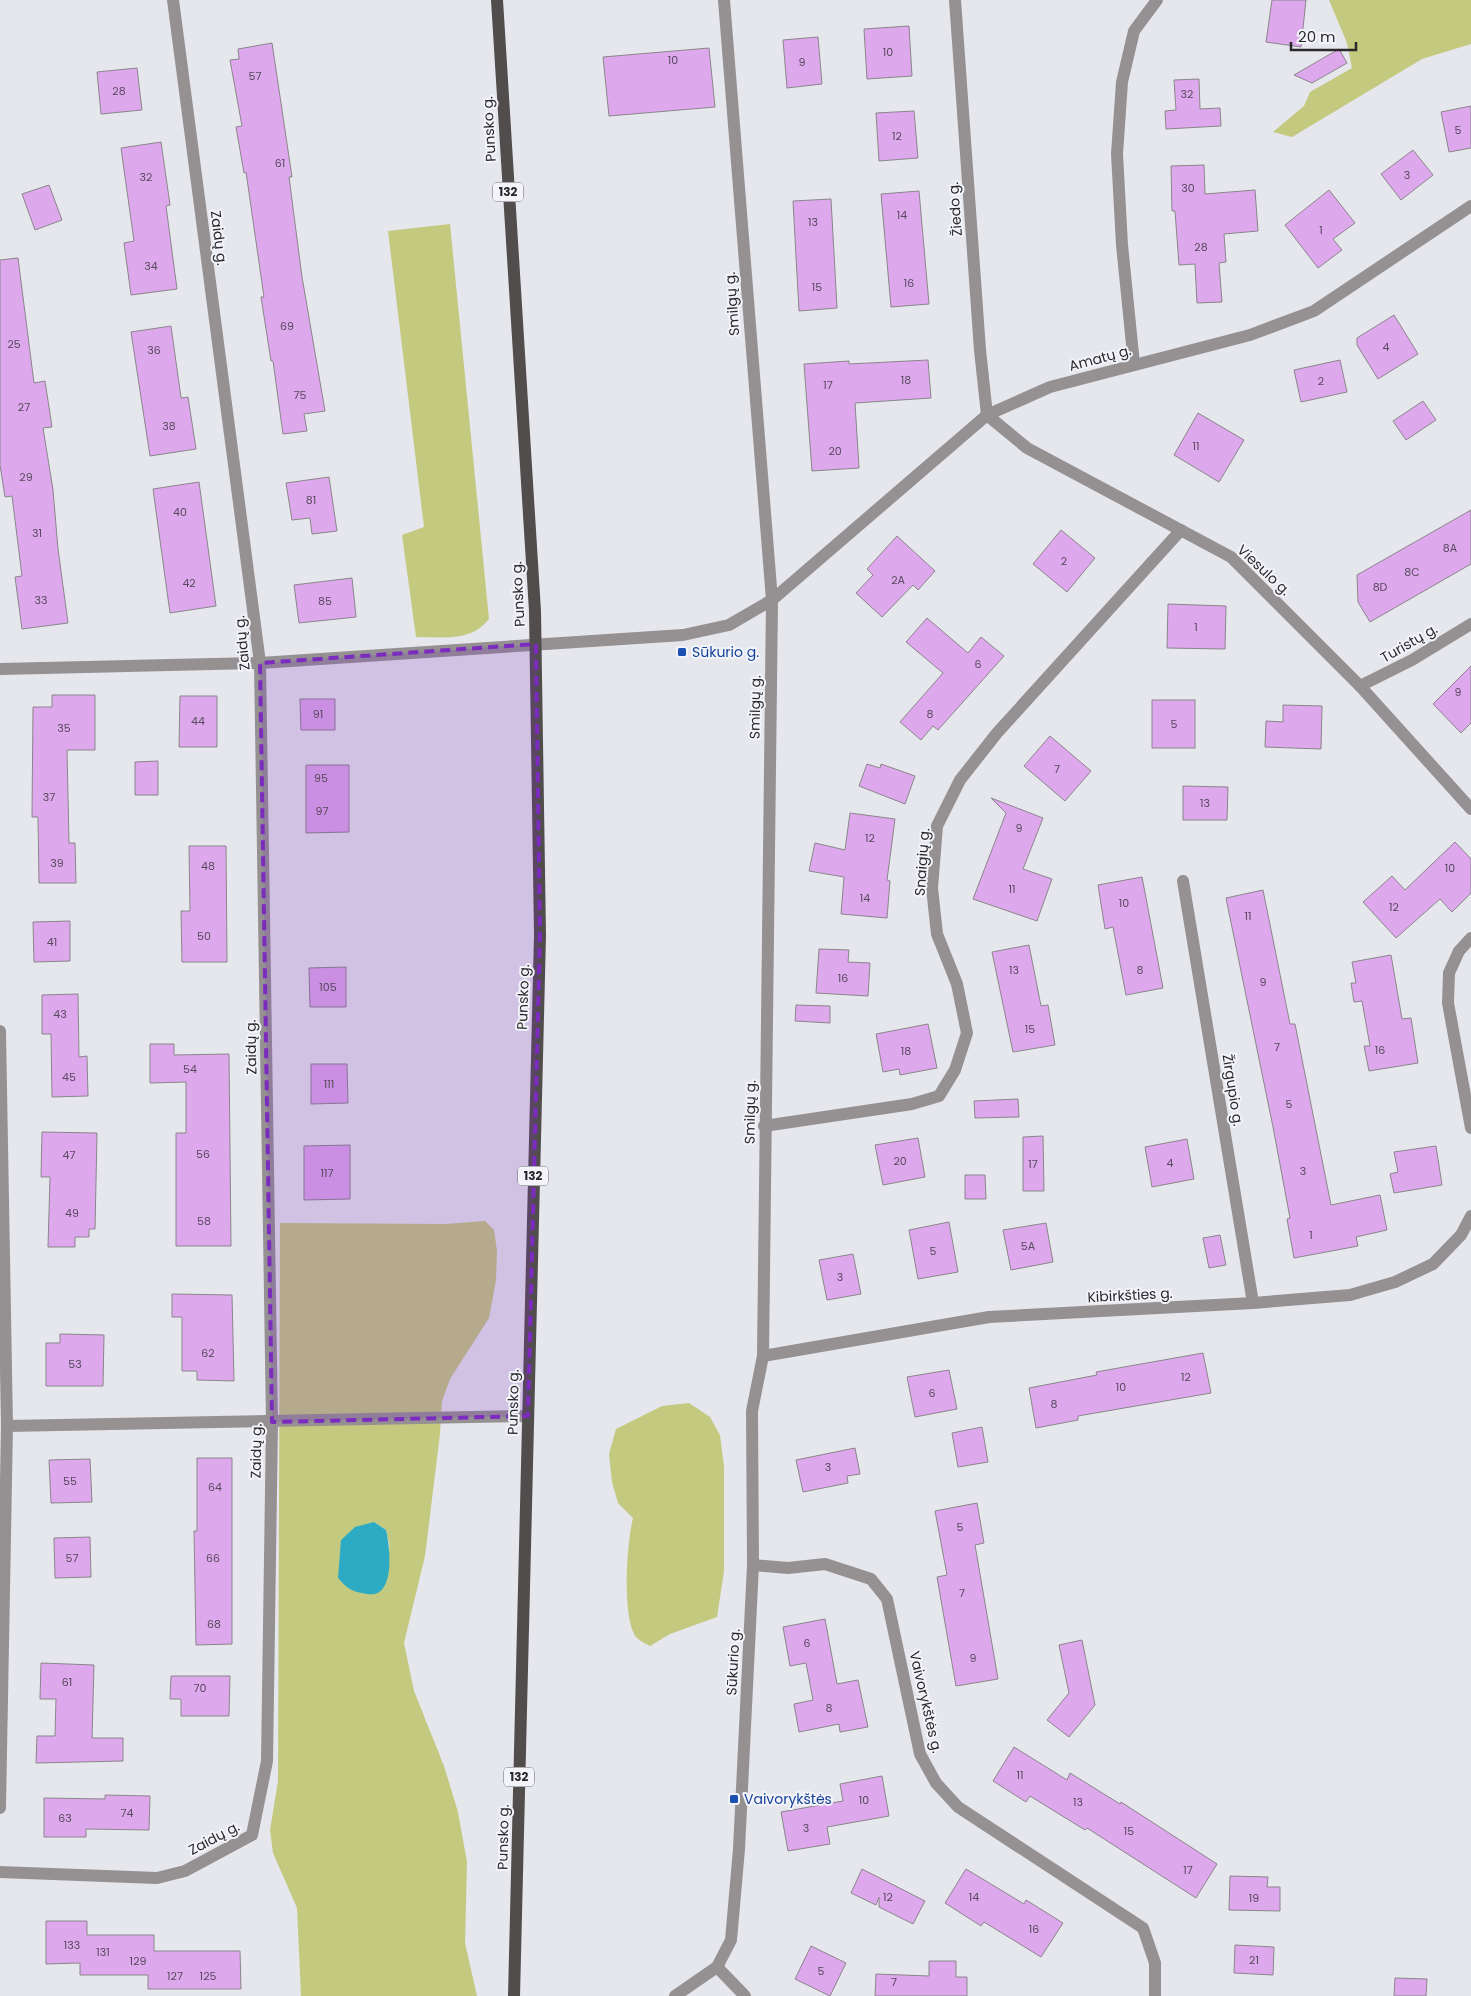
<svg xmlns="http://www.w3.org/2000/svg" width="1471" height="1996" viewBox="0 0 1471 1996" font-family="Poppins,sans-serif">
	<rect width="100%" height="100%" fill="#e6e6ed"/>
	<g fill="#c3ca7f" fill-rule="evenodd">
		<path d="M1329 0H1471V44L1422 59 1292 137 1273 132 1304 106 1310 92 1352 68 1347 43Z"/>
		<path d="M450 224 489 619C471 642 443 637 416 637L402 535 424 527 388 231Z"/>
		<path d="M485 1221 494 1230 497 1251 496 1280 489 1318 450 1379 442 1401 440 1434 425 1556 404 1643 414 1691 444 1766 458 1812 467 1862 465 1943 477 1996H301L297 1908 273 1853 270 1830 278 1781 280 1223 445 1224ZM374 1522 386 1530 390 1549Z"/>
		<path d="M689 1403 710 1417 720 1435 724 1467V1571L717 1617 670 1634 650 1646C646 1644 640 1641 637 1638 621 1620 627 1541 633 1518L618 1503 612 1482 609 1454 616 1429 662 1406Z"/>
	</g>
	<path fill="#2dabc5" d="M374 1522 386 1530C390 1547 396 1599 367 1594 351 1591 349 1590 338 1578L341 1540 355 1527Z"/>
	<g fill="#dea8ed" stroke="#8a868b">
		<path d="M1272 0H1306L1301 47 1266 42Z"/>
		<path d="M909 26 912 76 867 79 864 29Z"/>
		<path d="M818 37 822 84 787 88 783 40Z"/>
		<path d="M272 43 292 177H289L302 277 325 411 304 414 307 431 283 434 273 361H271L261 297H264L246 172 244 173 236 127 242 126 230 60 239 59 238 49Z"/>
		<path d="M709 48 715 107 609 116 603 57Z"/>
		<path d="M1339 49 1347 63 1312 83 1294 75Z"/>
		<path d="M137 68 142 110 101 114 97 72Z"/>
		<path d="M1199 79 1200 109 1220 108 1221 126 1166 129 1165 111 1176 110 1174 80Z"/>
		<path d="M1471 106V148L1449 152 1441 112Z"/>
		<path d="M914 111 918 158 879 161 876 113Z"/>
		<path d="M161 142 170 205 166 206 177 289 131 295 124 243 134 241 121 148Z"/>
		<path d="M1413 150 1433 175 1401 200 1381 174Z"/>
		<path d="M1204 165 1205 194 1255 190 1258 231 1224 234 1226 262 1219 263 1222 302 1197 303 1195 264 1179 265 1175 211H1172L1171 166Z"/>
		<path d="M49 185 62 220 35 230 22 194Z"/>
		<path d="M1329 190 1355 223 1333 239 1342 250 1318 268 1285 225Z"/>
		<path d="M919 191 929 304 891 307 881 194Z"/>
		<path d="M831 199 837 308 799 311 793 201Z"/>
		<path d="M18 258 34 383 45 381 52 427 43 428 53 490 58 549 68 623 22 629 15 577 22 576 12 496 5 497 0 465V260Z"/>
		<path d="M1394 315 1418 354 1378 379 1357 345V338Z"/>
		<path d="M171 326 181 398 188 397 196 449 150 456 131 332Z"/>
		<path d="M928 360 931 398 855 403 859 468 812 471 804 364 849 361V364Z"/>
		<path d="M1340 360 1347 392 1301 402 1294 370Z"/>
		<path d="M1423 401 1436 420 1406 440 1393 421Z"/>
		<path d="M1198 413 1244 440 1219 482 1174 455Z"/>
		<path d="M329 477 337 531 312 534 310 518 292 520 286 483Z"/>
		<path d="M199 482 216 606 170 613 153 489Z"/>
		<path d="M1471 510V564L1370 622 1358 602 1357 575Z"/>
		<path d="M1061 530 1095 558 1067 592 1033 564Z"/>
		<path d="M897 536 935 571 918 590 913 585 882 617 856 593 873 575 867 569Z"/>
		<path d="M352 578 356 617 299 623 294 585Z"/>
		<path d="M1168 604 1226 606 1225 649 1167 648Z"/>
		<path d="M927 618 968 653 981 637 1004 656 938 730 933 726 921 740 900 722 943 673 906 642Z"/>
		<path d="M1471 666V723L1461 733 1433 704Z"/>
		<path d="M52 695H95V750H67L69 843H75L76 883H39L38 817H32L33 707H52Z"/>
		<path d="M180 696H217V747H179Z"/>
		<path d="M300 699H335V730H301Z"/>
		<rect x="1152" y="700" width="43" height="48"/>
		<path d="M1283 705 1322 706 1321 749 1265 747 1266 721 1283 722Z"/>
		<path d="M1050 736 1091 771 1065 801 1024 766Z"/>
		<path d="M158 761V795H135V762Z"/>
		<path d="M867 764 880 768 881 764 915 776 905 804 859 786Z"/>
		<path d="M306 765H349V832L306 833Z"/>
		<path d="M1183 786 1228 787 1227 820H1183Z"/>
		<path d="M991 798 1043 818 1023 869 1052 879 1037 921 973 899 1006 813Z"/>
		<path d="M850 813 895 819 887 880 890 881 887 918 841 914 844 877 809 871 815 843 845 850Z"/>
		<path d="M1455 842 1471 859V893L1452 912 1440 899 1396 938 1363 902 1392 876 1405 890Z"/>
		<path d="M189 846H226L227 962H182L181 911H190Z"/>
		<path d="M1142 877 1163 988 1126 995 1113 927 1105 929 1098 885Z"/>
		<path d="M1263 890 1290 1024H1295L1331 1205 1380 1195 1387 1230 1356 1237 1358 1246 1294 1258 1287 1219 1290 1218 1273 1127 1226 898Z"/>
		<path d="M70 921V961L34 962 33 922Z"/>
		<path d="M1029 945 1041 1006 1048 1005 1055 1045 1013 1052 992 952Z"/>
		<path d="M819 949 849 950 848 962 870 963 868 996 816 993Z"/>
		<path d="M1391 955 1402 1019 1411 1018 1418 1063 1369 1071 1364 1046H1370L1362 1001 1354 1002 1351 983H1356L1352 962Z"/>
		<path d="M346 967V1007H310L309 968Z"/>
		<path d="M78 994 79 1057 87 1056 88 1096 52 1097 51 1034H42V995Z"/>
		<path d="M796 1005 830 1006V1023L795 1021Z"/>
		<path d="M928 1024 937 1068 900 1075 899 1069 883 1072 876 1034Z"/>
		<path d="M150 1044H174V1055L229 1054 231 1246H176V1133H186V1082L150 1083Z"/>
		<path d="M311 1064H347L348 1103 311 1104Z"/>
		<path d="M1018 1099 1019 1117 975 1118 974 1101Z"/>
		<path d="M42 1132 97 1133 95 1229H89V1237H75V1247H48L50 1177H41Z"/>
		<path d="M1043 1136 1044 1191H1023V1137Z"/>
		<path d="M918 1138 925 1177 883 1185 875 1145Z"/>
		<path d="M1187 1139 1194 1179 1152 1187 1145 1147Z"/>
		<path d="M350 1145V1199L304 1200V1146Z"/>
		<path d="M1436 1146 1442 1185 1394 1193 1390 1174 1398 1172 1394 1152Z"/>
		<path d="M965 1175H985L986 1199H965Z"/>
		<path d="M949 1222 958 1272 918 1279 909 1230Z"/>
		<path d="M1046 1223 1053 1262 1011 1270 1003 1230Z"/>
		<path d="M1220 1235 1226 1265 1209 1268 1203 1238Z"/>
		<path d="M853 1254 861 1294 827 1300 819 1260Z"/>
		<path d="M172 1294 232 1295 234 1381 197 1380V1371H182V1317H172Z"/>
		<path d="M60 1334 104 1335 103 1386H46V1343H60Z"/>
		<path d="M1203 1353 1211 1393 1078 1416V1420L1036 1428 1029 1388 1097 1375 1096 1372Z"/>
		<path d="M949 1370 957 1409 915 1417 907 1377Z"/>
		<path d="M982 1427 988 1462 958 1467 952 1433Z"/>
		<path d="M855 1448 860 1474 847 1476 848 1483 803 1492 796 1460Z"/>
		<path d="M197 1458H232V1644L196 1645 194 1531H197Z"/>
		<path d="M90 1459 92 1502 51 1503 49 1460Z"/>
		<path d="M977 1503 984 1543 975 1545 998 1679 956 1686 937 1577 947 1575 935 1511Z"/>
		<path d="M90 1537 91 1577 55 1578 54 1538Z"/>
		<path d="M825 1619 837 1684 858 1680 868 1727 840 1732 839 1724 799 1732 794 1704 813 1700 806 1663 790 1666 783 1627Z"/>
		<path d="M1082 1640 1095 1705 1069 1737 1047 1720 1069 1693 1059 1645Z"/>
		<path d="M41 1663 94 1665 92 1738H123V1761L36 1763 37 1736H55L56 1699H40Z"/>
		<path d="M171 1676H230L229 1716H181V1699H170Z"/>
		<path d="M1014 1747 1067 1780 1070 1773 1120 1804 1121 1802 1217 1864 1196 1898 1087 1828 1085 1830 1030 1796 1026 1802 993 1781Z"/>
		<path d="M882 1776 889 1816 827 1827 830 1844 788 1851 781 1812 843 1801 840 1784Z"/>
		<path d="M105 1795 150 1796 149 1830 86 1829V1837H44V1798L105 1799Z"/>
		<path d="M862 1869 925 1901 913 1924 879 1907V1897L876 1905 851 1893Z"/>
		<path d="M966 1869 1024 1904 1026 1900 1063 1923 1041 1957 984 1922 981 1926 945 1903Z"/>
		<path d="M1230 1876 1268 1877 1267 1887H1280V1911L1229 1910Z"/>
		<path d="M46 1921H87V1935H154V1951H240L241 1989H148V1975H80V1963L46 1964Z"/>
		<path d="M1235 1945 1274 1947 1273 1975 1234 1973Z"/>
		<path d="M811 1946 846 1963 830 1996 795 1979Z"/>
		<path d="M929 1961H956V1977H967V1996H875L876 1974 929 1976Z"/>
		<path d="M1395 1978 1427 1979 1426 1996H1394Z"/>
	</g>
	<g fill="none" stroke-linecap="round" stroke-linejoin="round">
		<g stroke="#959192" stroke-width="12">
			<path d="M955 0 980 350 987 415 1027 448 1231 557 1360 686 1471 809"/>
			<path d="M1134 364 1122 245 1117 154 1122 82 1134 31 1157 0"/>
			<path d="M0 669 260 663 683 635 729 625 772 600 987 415 1050 387 1250 335 1314 311 1471 206"/>
			<path d="M1360 686 1412 660 1471 624"/>
			<path d="M1183 881 1253 1303"/>
			<path d="M1471 938 1459 951 1449 973 1448 1003 1471 1128"/>
			<path d="M0 1031 7 1426 0 1808"/>
			<path d="M764 1126 912 1104 939 1096 955 1070 967 1033 957 984 937 934 932 888 937 826 960 780 997 733 1181 530"/>
			<path d="M763 1356 989 1317 1253 1303 1350 1295 1395 1282 1433 1264 1461 1235 1471 1216"/>
			<path d="M7 1426 528 1416"/>
			<path d="M753 1565 788 1568 825 1564 871 1579 887 1599 920 1754 936 1783 958 1807 1143 1928 1155 1963V1996"/>
			<path d="M0 1872 157 1878 185 1871 252 1835 267 1761 272 1422 260 663 173 0"/>
			<path d="M717 1967 745 1996"/>
			<path d="M675 1996 717 1967 731 1940 739 1849 753 1565 752 1411 763 1356 772 600 724 0"/>
		</g>
		<path stroke="#524d4d" stroke-width="12" d="M497 0 535 611 540 935 514 1996"/>
	</g>
	<path fill="#7b2cbf" fill-opacity="0.2" stroke="#7b2cbf" stroke-width="4" stroke-dasharray="10 6" stroke-linejoin="round" d="M536 644 540 935 528 1416 272 1422 260 663Z"/>
	<g fill="#1a4fb4" stroke="#f3f3fa" stroke-width="2">
		<rect x="677" y="647" width="10" height="10" rx="2.5"/>
		<rect x="729" y="1794" width="10" height="10" rx="2.5"/>
	</g>
	<g text-anchor="middle" stroke-width="4" stroke-linejoin="round" paint-order="stroke">
		<g font-size="11" fill="#574a5d">
			<text x="888" y="56">10</text>
			<text x="673" y="64">10</text>
			<text x="802" y="66">9</text>
			<text x="255" y="80">57</text>
			<text x="119" y="95">28</text>
			<text x="1187" y="98">32</text>
			<text x="1458" y="134">5</text>
			<text x="897" y="140">12</text>
			<text x="280" y="167">61</text>
			<text x="1407" y="179">3</text>
			<text x="146" y="181">32</text>
			<text x="1188" y="192">30</text>
			<text x="902" y="219">14</text>
			<text x="813" y="226">13</text>
			<text x="1321" y="234">1</text>
			<text x="1201" y="251">28</text>
			<text x="151" y="270">34</text>
			<text x="909" y="287">16</text>
			<text x="817" y="291">15</text>
			<text x="287" y="330">69</text>
			<text x="14" y="348">25</text>
			<text x="1386" y="351">4</text>
			<text x="154" y="354">36</text>
			<text x="906" y="384">18</text>
			<text x="1321" y="385">2</text>
			<text x="828" y="389">17</text>
			<text x="300" y="399">75</text>
			<text x="24" y="411">27</text>
			<text x="169" y="430">38</text>
			<text x="1196" y="450">11</text>
			<text x="835" y="455">20</text>
			<text x="26" y="481">29</text>
			<text x="311" y="504">81</text>
			<text x="180" y="516">40</text>
			<text x="37" y="537">31</text>
			<text x="1450" y="552">8A</text>
			<text x="1064" y="565">2</text>
			<text x="1412" y="576">8C</text>
			<text x="898" y="584">2A</text>
			<text x="189" y="587">42</text>
			<text x="1380" y="591">8D</text>
			<text x="41" y="604">33</text>
			<text x="325" y="605">85</text>
			<text x="1196" y="631">1</text>
			<text x="978" y="668">6</text>
			<text x="1458" y="696">9</text>
			<text x="318" y="718">91</text>
			<text x="930" y="718">8</text>
			<text x="198" y="725">44</text>
			<text x="1174" y="728">5</text>
			<text x="64" y="732">35</text>
			<text x="1057" y="773">7</text>
			<text x="321" y="782">95</text>
			<text x="49" y="801">37</text>
			<text x="1205" y="807">13</text>
			<text x="322" y="815">97</text>
			<text x="1019" y="832">9</text>
			<text x="870" y="842">12</text>
			<text x="57" y="867">39</text>
			<text x="208" y="870">48</text>
			<text x="1450" y="872">10</text>
			<text x="1012" y="893">11</text>
			<text x="865" y="902">14</text>
			<text x="1124" y="907">10</text>
			<text x="1394" y="911">12</text>
			<text x="1248" y="920">11</text>
			<text x="204" y="940">50</text>
			<text x="52" y="946">41</text>
			<text x="1014" y="974">13</text>
			<text x="1140" y="974">8</text>
			<text x="843" y="982">16</text>
			<text x="1263" y="986">9</text>
			<text x="328" y="991">105</text>
			<text x="60" y="1018">43</text>
			<text x="1030" y="1033">15</text>
			<text x="1277" y="1051">7</text>
			<text x="1380" y="1054">16</text>
			<text x="906" y="1055">18</text>
			<text x="190" y="1073">54</text>
			<text x="69" y="1081">45</text>
			<text x="329" y="1088">111</text>
			<text x="1289" y="1108">5</text>
			<text x="203" y="1158">56</text>
			<text x="69" y="1159">47</text>
			<text x="900" y="1165">20</text>
			<text x="1170" y="1167">4</text>
			<text x="1033" y="1168">17</text>
			<text x="1303" y="1175">3</text>
			<text x="327" y="1177">117</text>
			<text x="72" y="1217">49</text>
			<text x="204" y="1225">58</text>
			<text x="1311" y="1239">1</text>
			<text x="1028" y="1250">5A</text>
			<text x="933" y="1255">5</text>
			<text x="840" y="1281">3</text>
			<text x="208" y="1357">62</text>
			<text x="75" y="1368">53</text>
			<text x="1186" y="1381">12</text>
			<text x="1121" y="1391">10</text>
			<text x="932" y="1397">6</text>
			<text x="1054" y="1408">8</text>
			<text x="828" y="1471">3</text>
			<text x="70" y="1485">55</text>
			<text x="215" y="1491">64</text>
			<text x="960" y="1531">5</text>
			<text x="72" y="1562">57</text>
			<text x="213" y="1562">66</text>
			<text x="962" y="1597">7</text>
			<text x="214" y="1628">68</text>
			<text x="807" y="1647">6</text>
			<text x="973" y="1662">9</text>
			<text x="67" y="1686">61</text>
			<text x="200" y="1692">70</text>
			<text x="829" y="1712">8</text>
			<text x="1020" y="1779">11</text>
			<text x="864" y="1804">10</text>
			<text x="1078" y="1806">13</text>
			<text x="127" y="1817">74</text>
			<text x="65" y="1822">63</text>
			<text x="806" y="1832">3</text>
			<text x="1129" y="1835">15</text>
			<text x="1188" y="1874">17</text>
			<text x="888" y="1901">12</text>
			<text x="974" y="1901">14</text>
			<text x="1254" y="1902">19</text>
			<text x="1034" y="1933">16</text>
			<text x="72" y="1949">133</text>
			<text x="103" y="1956">131</text>
			<text x="1254" y="1964">21</text>
			<text x="138" y="1965">129</text>
			<text x="821" y="1975">5</text>
			<text x="175" y="1980">127</text>
			<text x="208" y="1980">125</text>
			<text x="894" y="1986">7</text>
		</g>
		<g fill="#f3f3fa" stroke="#66666a" stroke-width="1">
			<rect x="493" y="182.5" width="30" height="19" rx="4"/>
			<rect x="518" y="1166.5" width="30" height="19" rx="4"/>
			<rect x="504" y="1767.5" width="30" height="19" rx="4"/>
		</g>
		<g font-size="12" font-weight="bold" fill="#2a2a2d">
			<text x="508" y="196">132</text>
			<text x="533" y="1180">132</text>
			<text x="519" y="1781">132</text>
		</g>
		<g font-size="14" fill="#2a2a2d" stroke="#f3f3fa">
			<text transform="translate(489 129) rotate(-93)" y="5">Punsko g.</text>
			<text transform="translate(955 209) rotate(-94)" y="5">Žiedo g.</text>
			<text transform="translate(219 238) rotate(83)" y="5">Zaidų g.</text>
			<text transform="translate(732 304) rotate(-94)" y="5">Smilgų g.</text>
			<text transform="translate(1100 358) rotate(-15)" y="5">Amatų g.</text>
			<text transform="translate(1264 570) rotate(43)" y="5">Viesulo g.</text>
			<text transform="translate(518 594) rotate(-93)" y="5">Punsko g.</text>
			<text transform="translate(242 643) rotate(-96)" y="5">Zaidų g.</text>
			<text transform="translate(1409 643) rotate(-30)" y="5">Turistų g.</text>
			<text transform="translate(755 707) rotate(-89)" y="5">Smilgų g.</text>
			<text transform="translate(922 862) rotate(-86)" y="5">Snaigių g.</text>
			<text transform="translate(523 997) rotate(-88)" y="5">Punsko g.</text>
			<text transform="translate(251 1047) rotate(-91)" y="5">Zaidų g.</text>
			<text transform="translate(1233 1090) rotate(81)" y="5">Žirgupio g.</text>
			<text transform="translate(750 1112) rotate(-89)" y="5">Smilgų g.</text>
			<text transform="translate(1130 1295) rotate(-3)" y="5">Kibirkšties g.</text>
			<text transform="translate(513 1402) rotate(-89)" y="5">Punsko g.</text>
			<text transform="translate(256 1451) rotate(-89)" y="5">Zaidų g.</text>
			<text transform="translate(733 1662) rotate(-87)" y="5">Sūkurio g.</text>
			<text transform="translate(926 1702) rotate(77)" y="5">Vaivorykštės g.</text>
			<text transform="translate(503 1837) rotate(-89)" y="5">Punsko g.</text>
			<text transform="translate(214 1838) rotate(-28)" y="5">Zaidų g.</text>
		</g>
		<g font-size="14" fill="#164399" stroke="#f3f3fa" text-anchor="start">
			<text x="692" y="657">Sūkurio g.</text>
			<text x="744" y="1804">Vaivorykštės</text>
		</g>
	</g>
	<path d="M1291 42v8h65v-8" fill="none" stroke="#2a2a2d" stroke-width="2.5"/>
	<text x="1298" y="42" font-size="15" fill="#2a2a2d" stroke="#f3f3fa" stroke-width="4" paint-order="stroke">20 m</text>
</svg>
